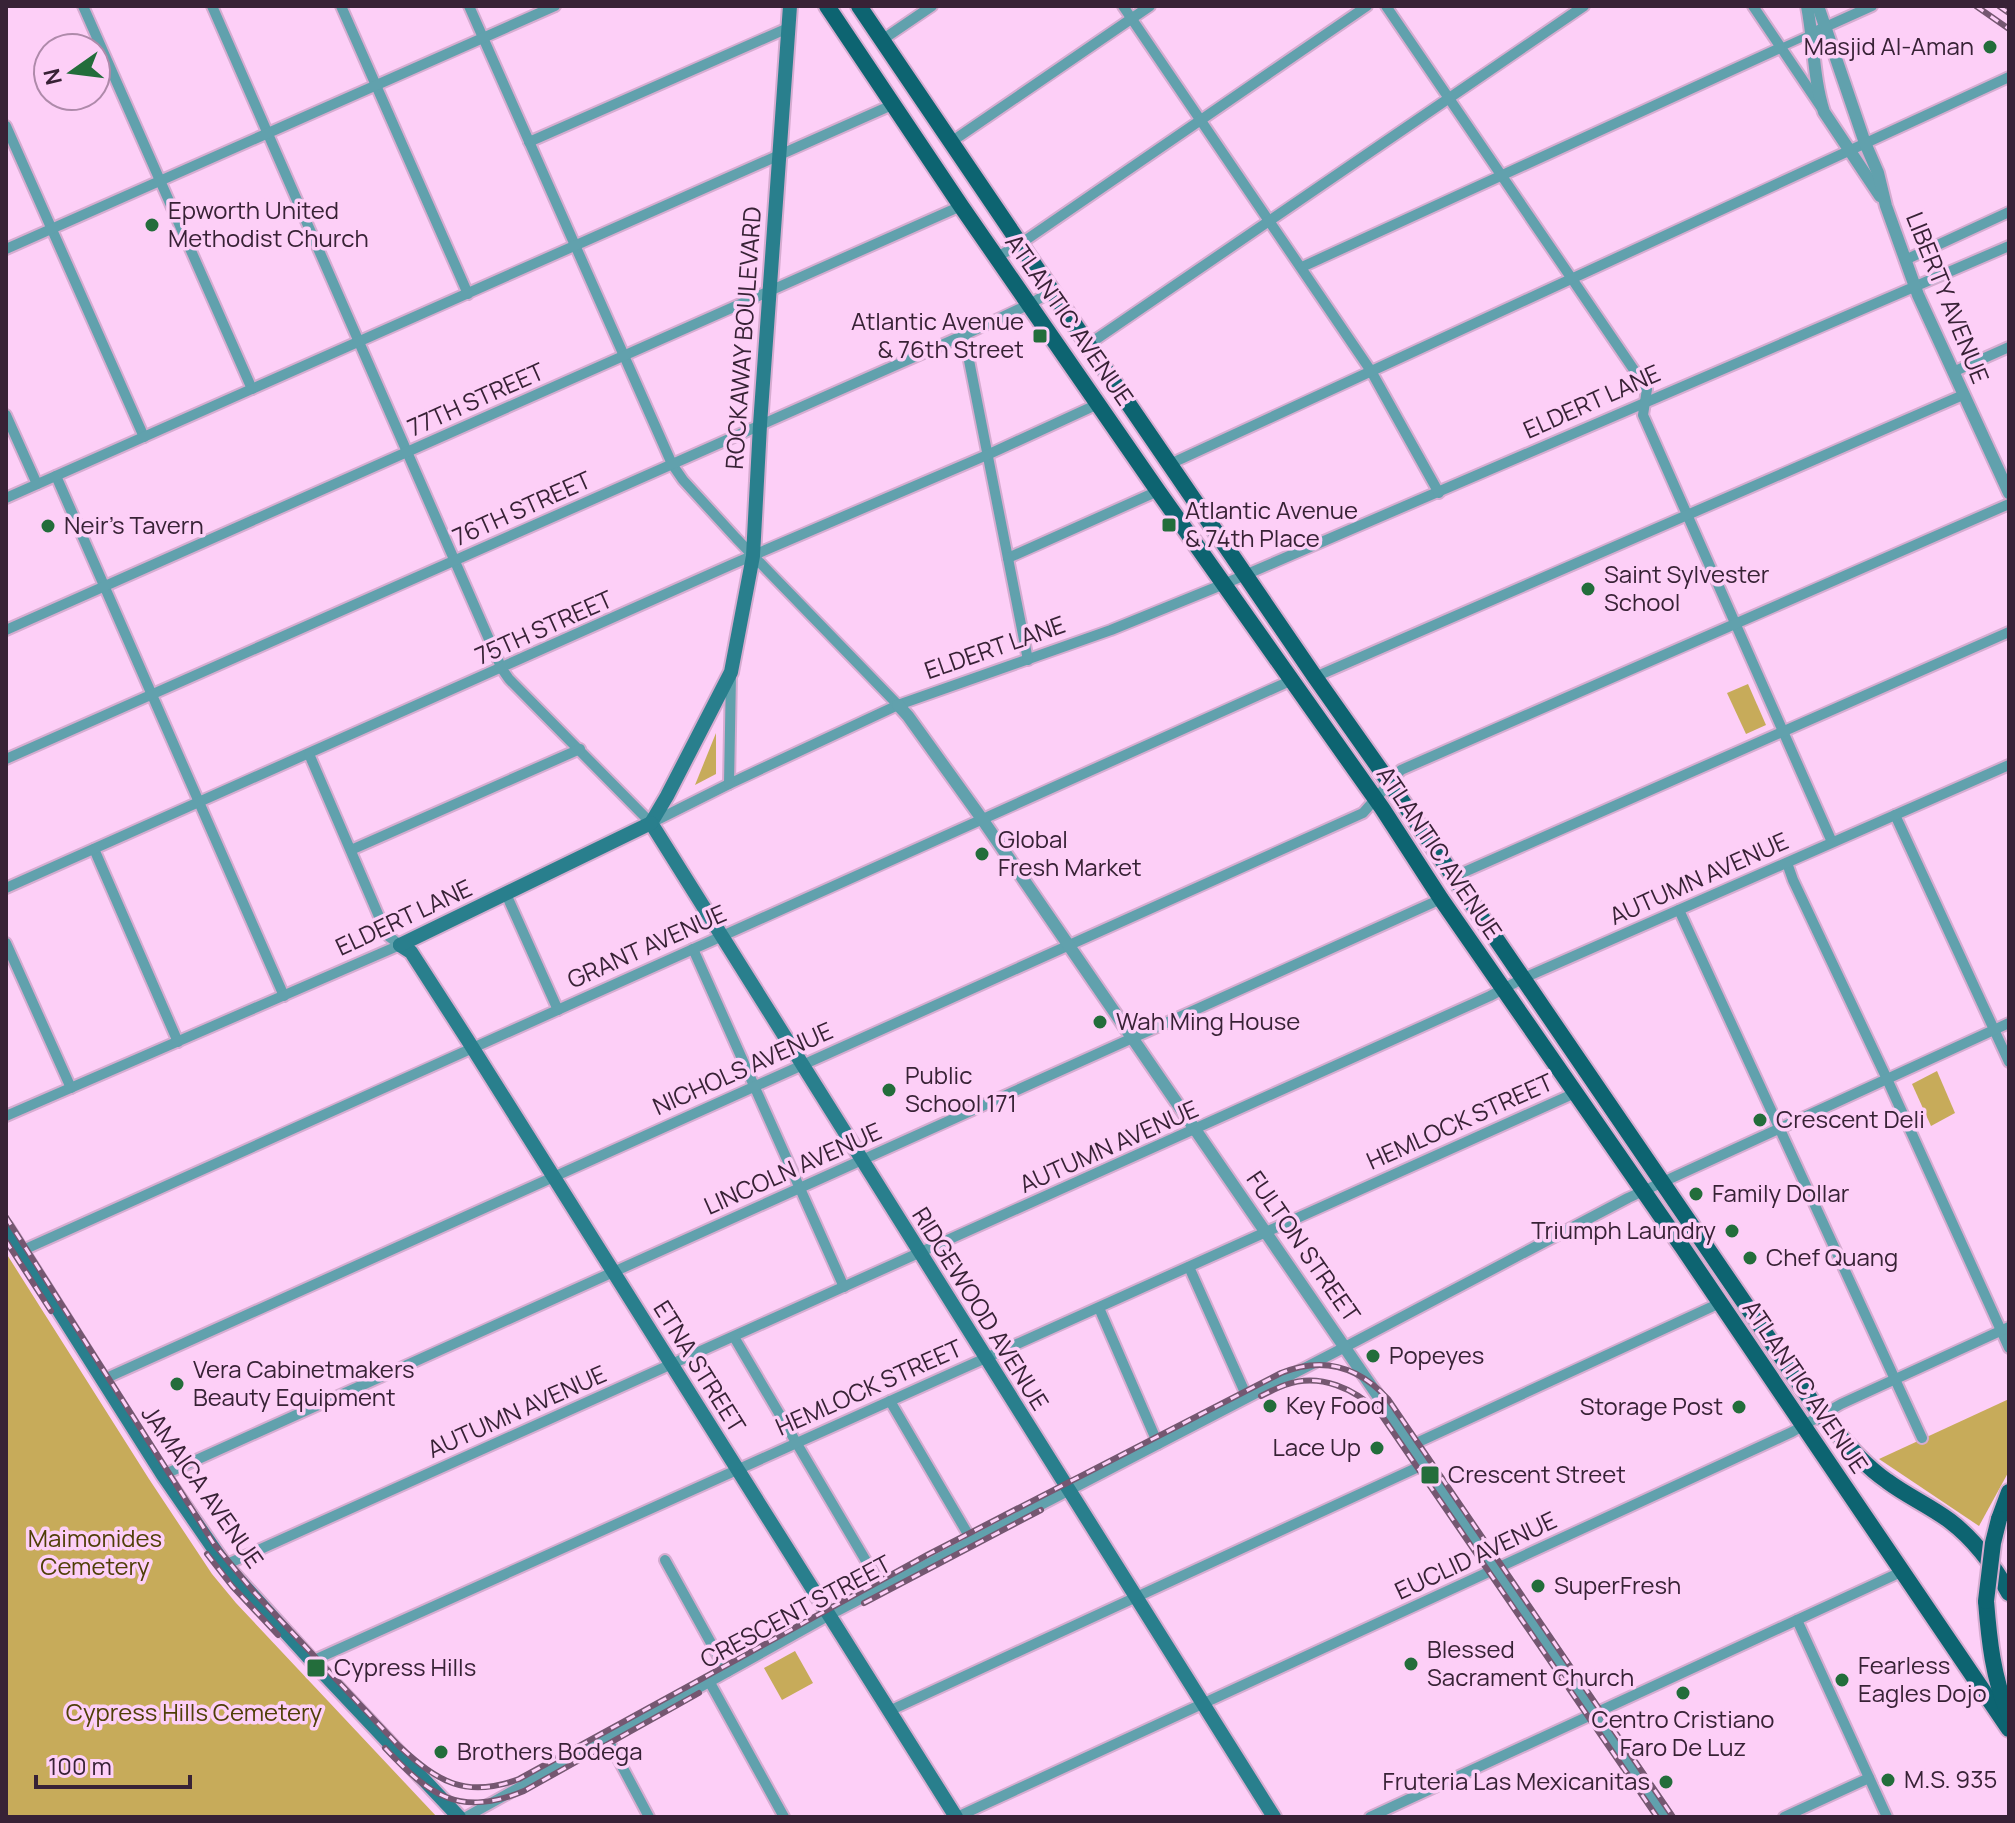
<svg xmlns="http://www.w3.org/2000/svg" width="2015" height="1823" viewBox="0 0 2015 1823" font-family="Manrope,sans-serif">
	<rect width="100%" height="100%" fill="#fdcff7"/>
	<g fill="#c7ab5a">
		<path d="M1748 684 1766 725 1746 734 1727 693Z"/>
		<path d="M716 733V774L695 785Z"/>
		<path d="M1937 1071 1955 1113 1931 1126 1912 1084Z"/>
		<path d="M6 1253 149 1479 212 1574 236 1603 437 1817H6Z"/>
		<path d="M2009 1399V1471L1979 1526 1879 1459Z"/>
		<path d="M795 1651 813 1683 782 1700 764 1668Z"/>
	</g>
	<g fill="none" stroke-linecap="round" stroke-linejoin="round">
		<g stroke="#d6acd0" stroke-width="11">
			<path id="pedestrian" d="M1780 48 1811 34"/>
		</g>
		<g stroke="#d6acd0" stroke-width="14">
			<g id="minor">
				<path d="M83 6 252 389"/>
				<path d="M212 6 502 669 509 679 651 823 729 784 898 705 1111 630 1224 584 2009 246"/>
				<path d="M341 6 468 294"/>
				<path d="M469 6 672 464 683 480 736 538 898 705"/>
				<path d="M1123 6 1371 371 1439 493"/>
				<path d="M1386 6 1647 389 1643 415 1832 842"/>
				<path d="M1753 6 1821 107"/>
				<path d="M1812 33 1872 6"/>
				<path d="M882 40 932 6"/>
				<path d="M6 126 144 437"/>
				<path d="M529 142 788 28"/>
				<path d="M951 142 1150 6"/>
				<path d="M6 249 555 6"/>
				<path d="M997 257 1020 244 1367 6"/>
				<path d="M1905 260 2009 212"/>
				<path d="M1302 267 1780 48"/>
				<path d="M964 335 1028 660"/>
				<path d="M1089 344 1584 6"/>
				<path d="M1953 372 2009 347"/>
				<path d="M6 415 37 484"/>
				<path d="M1170 464 2009 77"/>
				<path d="M56 476 284 996"/>
				<path d="M6 498 892 105"/>
				<path d="M1008 558 1158 491"/>
				<path d="M6 630 961 206"/>
				<path d="M1315 677 1963 395"/>
				<path d="M6 759 964 335 1030 304 1052 291"/>
				<path d="M729 784 731 674"/>
				<path d="M1895 815 2009 1062"/>
				<path d="M94 849 178 1042"/>
				<path d="M351 850 580 749"/>
				<path d="M1787 863 1793 880 1887 1079 2009 1348"/>
				<path d="M1453 877 2009 632"/>
				<path d="M6 888 733 564 987 455 1098 404"/>
				<path d="M506 894 558 1010"/>
				<path d="M1679 910 1922 1438"/>
				<path d="M6 943 71 1088"/>
				<path d="M693 949 844 1287"/>
				<path d="M6 1116 400 945 387 935 309 754"/>
				<path d="M21 1251 1290 681"/>
				<path d="M1189 1267 1247 1397"/>
				<path d="M1099 1308 1158 1444"/>
				<path d="M734 1337 882 1588"/>
				<path d="M102 1380 1363 813 1401 770 2009 504"/>
				<path d="M890 1401 972 1541"/>
				<path d="M1412 1445 1720 1303"/>
				<path d="M163 1475 1441 899"/>
				<path d="M665 1560 727 1672"/>
				<path d="M225 1565 1490 996 1524 978 2009 765"/>
				<path d="M1797 1620 1887 1817"/>
				<path d="M312 1661 1575 1093"/>
				<path d="M709 1681 784 1817"/>
				<path d="M889 1711 1425 1464"/>
				<path d="M607 1738 649 1817"/>
				<path d="M466 1817 837 1611 1345 1347 1628 1198 2009 1023"/>
				<path d="M957 1817 1792 1432 1841 1404 2009 1327"/>
				<path d="M1370 1817 1901 1572"/>
				<path d="M1784 1817 1869 1778"/>
			</g>
		</g>
		<g stroke="#d6acd0" stroke-width="16">
			<g id="tertiary">
				<path d="M1807 6C1814 41 1813 78 1824 112L1880 196"/>
				<path d="M1818 6 1865 143 1878 173 1886 206 1918 295 2009 493"/>
				<path d="M898 705 908 716 982 819 1667 1817"/>
			</g>
		</g>
		<g stroke="#d6acd0" stroke-width="18">
			<g id="secondary">
				<path d="M651 823 1274 1817"/>
				<path d="M651 823 667 796 731 672 753 556 760 425 790 6"/>
				<path d="M400 945 411 952 467 1039 956 1817"/>
				<path d="M400 945 651 823"/>
				<path d="M6 1227 163 1475 225 1565 312 1661 459 1817"/>
			</g>
		</g>
		<g stroke="#d6acd0" stroke-width="20">
			<g id="primary">
				<path d="M827 6 961 206 1158 491 1382 808 1441 899 1683 1248 2009 1729"/>
				<path d="M859 6 1121 393 1315 677 1389 782 1821 1415C1842 1438 1861 1463 1887 1481 1907 1496 1930 1506 1950 1521 1975 1540 1994 1566 2009 1593"/>
				<path d="M1999 1519 2009 1492"/>
				<path d="M1986 1601C1989 1639 1993 1679 2009 1715"/>
			</g>
		</g>
		<use href="#pedestrian" stroke="#61a1ad" stroke-width="7"/>
		<use href="#minor" stroke="#61a1ad" stroke-width="10"/>
		<use href="#tertiary" stroke="#61a1ad" stroke-width="12"/>
		<use href="#secondary" stroke="#297f8d" stroke-width="14"/>
		<use href="#primary" stroke="#0d6471" stroke-width="16"/>
		<g stroke="#755771" stroke-width="6">
			<g id="rail">
				<path d="M1976 6 2009 29"/>
				<path d="M1999 6 2009 13"/>
				<path d="M6 1217 214 1544 254 1592 399 1746C438 1782 466 1799 519 1779L929 1554 1281 1373C1323 1356 1358 1366 1388 1399L1673 1817"/>
				<path d="M6 1241 51 1311"/>
				<path d="M1261 1396C1269 1392 1277 1388 1285 1385 1320 1372 1355 1389 1380 1413L1657 1817"/>
				<path d="M207 1554 232 1586 278 1635"/>
				<path d="M864 1603 1041 1510"/>
				<path d="M385 1748C429 1795 459 1818 524 1791L699 1693"/>
			</g>
		</g>
		<use href="#rail" stroke="#fdcff7" stroke-width="3" stroke-dasharray="9" stroke-linecap="butt"/>
		<g stroke="#d6acd0" stroke-width="20" stroke-linecap="butt">
			<path id="primary-bridge" d="M1986 1601 1993 1543 1999 1519"/>
		</g>
		<use href="#primary-bridge" stroke="#0d6471" stroke-width="16"/>
	</g>
	<g fill="#236d3b" stroke="#fdcff7" stroke-width="3">
		<circle cx="1990" cy="47" r="8"/>
		<circle cx="152" cy="225" r="8"/>
		<rect x="1032" y="328" width="16" height="16" rx="4"/>
		<rect x="1161" y="517" width="16" height="16" rx="4"/>
		<circle cx="48" cy="526" r="8"/>
		<circle cx="1588" cy="589" r="8"/>
		<circle cx="982" cy="854" r="8"/>
		<circle cx="1100" cy="1022" r="8"/>
		<circle cx="889" cy="1090" r="8"/>
		<circle cx="1760" cy="1120" r="8"/>
		<circle cx="1696" cy="1194" r="8"/>
		<circle cx="1732" cy="1231" r="8"/>
		<circle cx="1750" cy="1258" r="8"/>
		<circle cx="1373" cy="1356" r="8"/>
		<circle cx="177" cy="1384" r="8"/>
		<circle cx="1270" cy="1406" r="8"/>
		<circle cx="1739" cy="1407" r="8"/>
		<circle cx="1377" cy="1448" r="8"/>
		<rect x="1420" y="1465" width="20" height="20" rx="4"/>
		<circle cx="1538" cy="1586" r="8"/>
		<circle cx="1411" cy="1664" r="8"/>
		<rect x="306" y="1658" width="20" height="20" rx="4"/>
		<circle cx="1842" cy="1680" r="8"/>
		<circle cx="1683" cy="1693" r="8"/>
		<circle cx="441" cy="1752" r="8"/>
		<circle cx="1888" cy="1780" r="8"/>
		<circle cx="1666" cy="1782" r="8"/>
	</g>
	<g text-anchor="middle" stroke-width="7" stroke-linejoin="round" paint-order="stroke">
		<g font-size="24" fill="#382236" stroke="#fdcff7" text-anchor="start">
			<text x="1974" y="55" text-anchor="end">Masjid Al-Aman</text>
			<text x="168" y="219">Epworth United<tspan x="168" dy="28">Methodist Church</tspan></text>
			<text x="1024" y="330" text-anchor="end">Atlantic Avenue<tspan x="1024" dy="28">&amp; 76th Street</tspan></text>
			<text x="1185" y="519">Atlantic Avenue<tspan x="1185" dy="28">&amp; 74th Place</tspan></text>
			<text x="64" y="534">Neir's Tavern</text>
			<text x="1604" y="583">Saint Sylvester<tspan x="1604" dy="28">School</tspan></text>
			<text x="998" y="848">Global<tspan x="998" dy="28">Fresh Market</tspan></text>
			<text x="1116" y="1030">Wah Ming House</text>
			<text x="905" y="1084">Public<tspan x="905" dy="28">School 171</tspan></text>
			<text x="1776" y="1128">Crescent Deli</text>
			<text x="1712" y="1202">Family Dollar</text>
			<text x="1716" y="1239" text-anchor="end">Triumph Laundry</text>
			<text x="1766" y="1266">Chef Quang</text>
			<text x="1389" y="1364">Popeyes</text>
			<text x="193" y="1378">Vera Cabinetmakers<tspan x="193" dy="28">Beauty Equipment</tspan></text>
			<text x="1286" y="1414">Key Food</text>
			<text x="1723" y="1415" text-anchor="end">Storage Post</text>
			<text x="1361" y="1456" text-anchor="end">Lace Up</text>
			<text x="1448" y="1483">Crescent Street</text>
			<text x="1554" y="1594">SuperFresh</text>
			<text x="1427" y="1658">Blessed<tspan x="1427" dy="28">Sacrament Church</tspan></text>
			<text x="1858" y="1674">Fearless<tspan x="1858" dy="28">Eagles Dojo</tspan></text>
			<text x="334" y="1676">Cypress Hills</text>
			<text x="1683" y="1728" text-anchor="middle">Centro Cristiano<tspan x="1683" dy="28">Faro De Luz</tspan></text>
			<text x="457" y="1760">Brothers Bodega</text>
			<text x="1904" y="1788">M.S. 935</text>
			<text x="1650" y="1790" text-anchor="end">Fruteria Las Mexicanitas</text>
		</g>
		<g font-size="24" fill="#382236" stroke="#fdcff7">
			<text transform="translate(1947 298) rotate(68)" y="8">LIBERTY AVENUE</text>
			<text transform="translate(1069 320) rotate(55)" y="8">ATLANTIC AVENUE</text>
			<text transform="translate(744 338) rotate(-86)" y="8">ROCKAWAY BOULEVARD</text>
			<text transform="translate(476 400) rotate(-24)" y="8">77TH STREET</text>
			<text transform="translate(1592 402) rotate(-24)" y="8">ELDERT LANE</text>
			<text transform="translate(522 509) rotate(-24)" y="8">76TH STREET</text>
			<text transform="translate(544 628) rotate(-24)" y="8">75TH STREET</text>
			<text transform="translate(995 648) rotate(-19)" y="8">ELDERT LANE</text>
			<text transform="translate(1439 853) rotate(56)" y="8">ATLANTIC AVENUE</text>
			<text transform="translate(1699 879) rotate(-24)" y="8">AUTUMN AVENUE</text>
			<text transform="translate(404 918) rotate(-25)" y="8">ELDERT LANE</text>
			<text transform="translate(647 947) rotate(-24)" y="8">GRANT AVENUE</text>
			<text transform="translate(743 1069) rotate(-24)" y="8">NICHOLS AVENUE</text>
			<text transform="translate(1460 1122) rotate(-24)" y="8">HEMLOCK STREET</text>
			<text transform="translate(1109 1147) rotate(-24)" y="8">AUTUMN AVENUE</text>
			<text transform="translate(793 1169) rotate(-24)" y="8">LINCOLN AVENUE</text>
			<text transform="translate(1303 1247) rotate(55)" y="8">FULTON STREET</text>
			<text transform="translate(980 1309) rotate(58)" y="8">RIDGEWOOD AVENUE</text>
			<text transform="translate(699 1367) rotate(58)" y="8">ETNA STREET</text>
			<text transform="translate(1805 1387) rotate(56)" y="8">ATLANTIC AVENUE</text>
			<text transform="translate(869 1388) rotate(-24)" y="8">HEMLOCK STREET</text>
			<text transform="translate(517 1412) rotate(-24)" y="8">AUTUMN AVENUE</text>
			<text transform="translate(202 1487) rotate(55)" y="8">JAMAICA AVENUE</text>
			<text transform="translate(1476 1556) rotate(-25)" y="8">EUCLID AVENUE</text>
			<text transform="translate(796 1612) rotate(-28)" y="8">CRESCENT STREET</text>
		</g>
		<g font-size="24" fill="#4f3f07" stroke="#fdcff7">
			<text x="95" y="1547">Maimonides<tspan x="95" dy="28">Cemetery</tspan></text>
			<text x="194" y="1721">Cypress Hills Cemetery</text>
		</g>
	</g>
	<rect width="2015" height="1823" fill="none" stroke="#382236" stroke-width="16"/>
	<g transform="translate(72 72) rotate(256)"><circle r="38" fill="#fdcff7" stroke="#ae8aaa" stroke-width="2"/>
	<path d="M0-6L14 30L0 20L-14 30Z" fill="#236d3b"/>
	<text y="-12" font-size="22" font-weight="bold" text-anchor="middle" fill="#382236">N</text>
	</g>
	<path d="M36 1775v12h154v-12" fill="none" stroke="#382236" stroke-width="4"/>
	<text x="48" y="1775" font-size="24" fill="#382236" stroke="#fdcff7" stroke-width="6" paint-order="stroke">100 m</text>
</svg>
